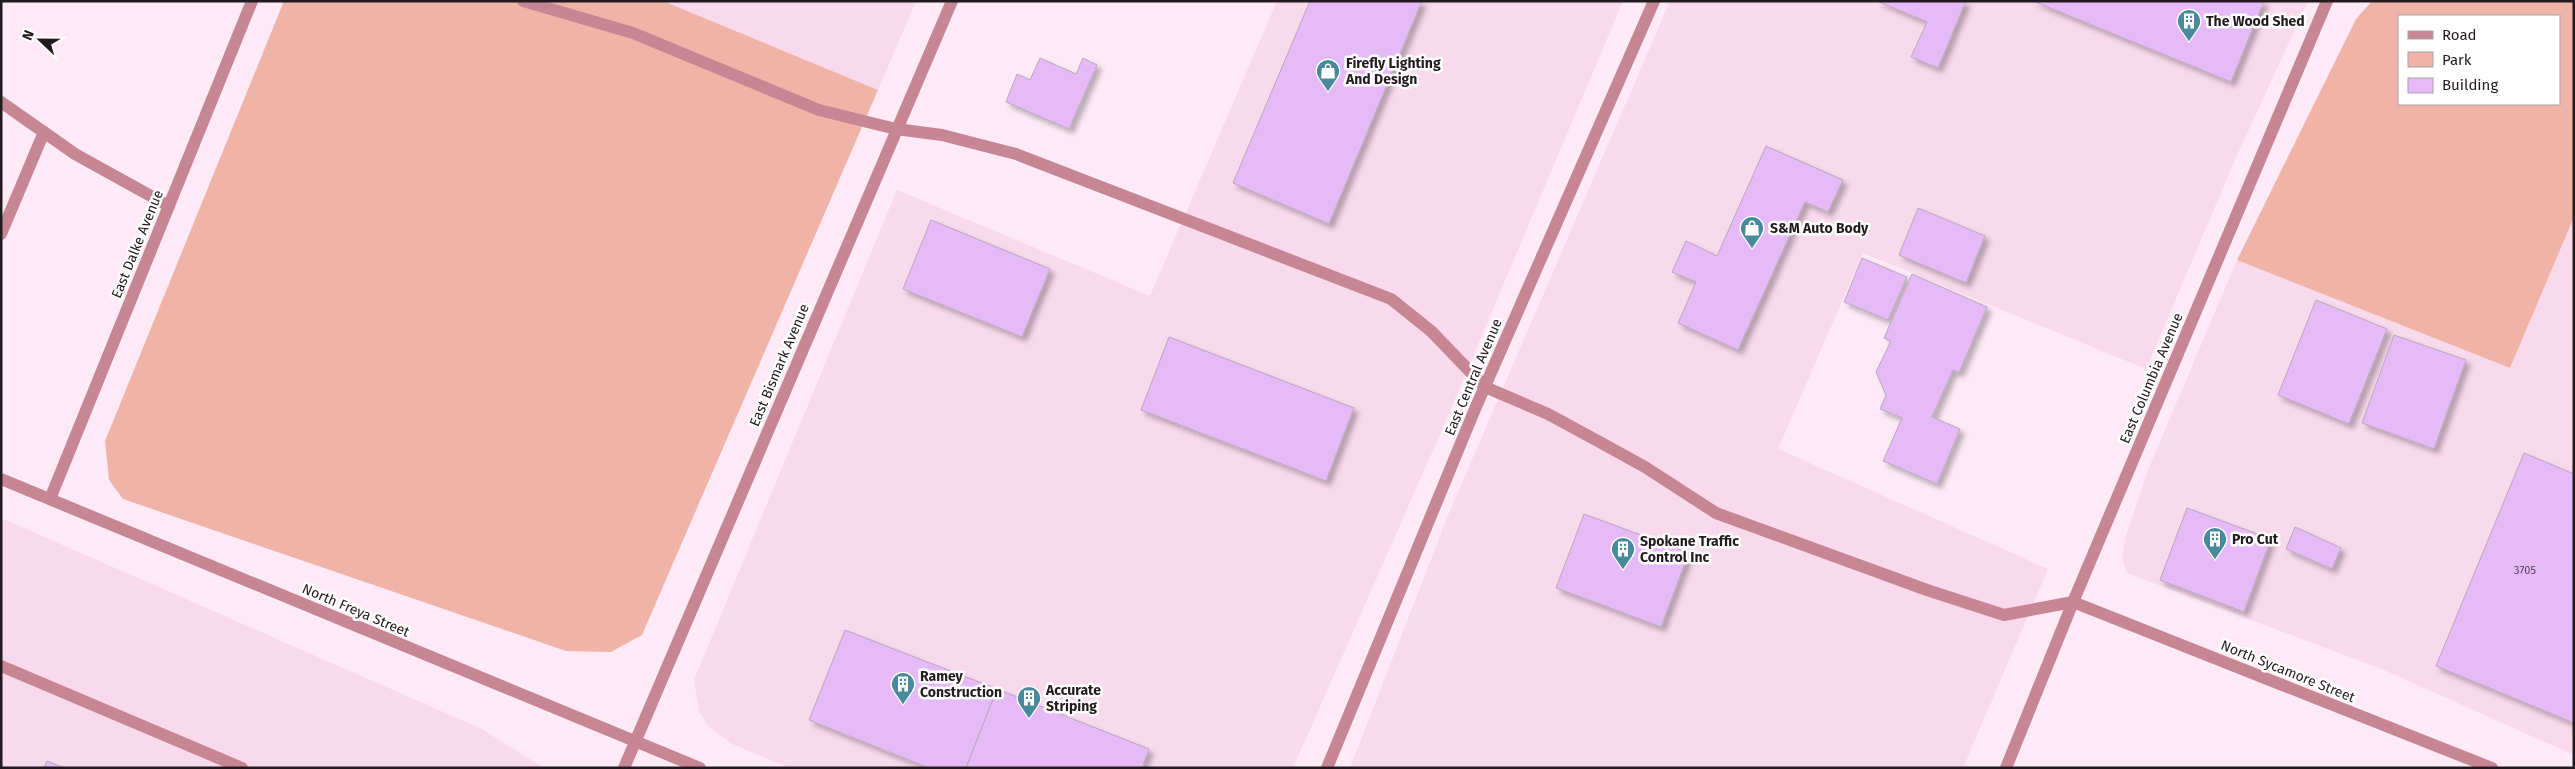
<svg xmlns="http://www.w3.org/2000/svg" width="2575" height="769" viewBox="0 0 2575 769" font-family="'Fira Sans',sans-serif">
	<defs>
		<filter id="shadow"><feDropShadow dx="4.5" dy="4.5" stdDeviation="2.5" flood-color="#0004"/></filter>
	</defs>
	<rect width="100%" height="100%" fill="#fdeaf6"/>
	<g fill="#f9d9ec">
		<path d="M663 1H916L878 90Z"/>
		<path d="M1277 1H1623L1445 423 1293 768H790L732 744 709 727 699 711 694 680 897 190 1150 296Z"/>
		<path d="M1670 1H2308L2238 153 2146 369 1863 253 1778 449 2048 569 1963 768H1350L1449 513Z"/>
		<path d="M2574 217V755L2384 670 2127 573 2122 559 2125 539 2148 470 2237 260 2510 368Z"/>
		<path d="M1 518 480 728 544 768H1Z"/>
	</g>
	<g fill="#f0b3a8" fill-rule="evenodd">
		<path d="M284 1H663L878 90 642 635 611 652 566 651 123 499 109 480 105 441Z"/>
		<path d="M2372 1H2574V217L2510 368 2237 260 2356 19ZM2399 16H2559V104H2399Z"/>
	</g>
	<g fill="#e6baf7" stroke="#b7a8bc" filter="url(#shadow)">
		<path d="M1310 1H1422L1329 224 1233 183Z"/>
		<path d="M1877 1H1966L1938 68 1911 57 1927 22Z"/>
		<path d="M2033 1H2264L2231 82Z"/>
		<path d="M1040 58 1076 74 1083 58 1097 65 1069 129 1006 102 1017 74 1030 80Z"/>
		<path d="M1766 146 1843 180 1828 212 1805 202 1738 350 1678 323 1696 282 1672 272 1686 241 1717 256Z"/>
		<path d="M1918 208 1985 236 1966 283 1899 255Z"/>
		<path d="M931 220 1050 269 1022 337 903 289Z"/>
		<path d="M1862 258 1907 277 1888 320 1844 302Z"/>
		<path d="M1912 274 1987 307 1959 373 1953 370 1932 417 1960 429 1937 484 1883 461 1902 418 1880 409 1886 395 1876 372 1891 341 1884 338Z"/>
		<path d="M2316 300 2387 329 2349 424 2278 395Z"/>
		<path d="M2394 335 2466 360 2434 449 2362 423Z"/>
		<path d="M1169 337 1354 408 1326 481 1141 410Z"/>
		<path d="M2524 453 2574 474V723L2436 666Z"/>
		<path d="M2187 508 2271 539 2244 612 2160 580Z"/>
		<path d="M1584 514 1689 553 1661 627 1556 588Z"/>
		<path d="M2295 527 2341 548 2332 569 2286 549Z"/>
		<path d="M845 630 997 689 966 768H929L809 720Z"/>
		<path d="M997 689 1149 749 1142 768H966Z"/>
		<path d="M47 761 64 768H44Z"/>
	</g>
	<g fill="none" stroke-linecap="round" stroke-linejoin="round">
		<g stroke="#c68694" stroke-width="12">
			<path d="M523 1 633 33 819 110 896 129 942 135 1016 154 1391 299 1431 331 1485 387 1548 414 1596 440 1645 467 1716 513 1927 590 2004 615 2073 602 2492 768"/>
			<path d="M1 102 75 154 169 206"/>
			<path d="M1 234 44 132"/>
			<path d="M1 479 700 768"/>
			<path d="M50 499 252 1"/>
			<path d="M1 666 242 768"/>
			<path d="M624 768 952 1"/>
			<path d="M1327 768 1475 409 1654 1"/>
			<path d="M2006 768 2073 602 2327 1"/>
		</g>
	</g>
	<defs>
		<g id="building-pin" transform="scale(1.25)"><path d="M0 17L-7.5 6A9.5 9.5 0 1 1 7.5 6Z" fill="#488a9b" stroke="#fefefe"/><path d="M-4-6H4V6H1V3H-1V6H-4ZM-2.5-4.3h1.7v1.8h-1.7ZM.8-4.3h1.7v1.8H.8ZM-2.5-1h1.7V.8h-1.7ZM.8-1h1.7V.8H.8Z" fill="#fff"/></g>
		<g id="shop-pin" transform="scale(1.25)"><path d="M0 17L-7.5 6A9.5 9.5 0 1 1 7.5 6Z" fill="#488a9b" stroke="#fefefe"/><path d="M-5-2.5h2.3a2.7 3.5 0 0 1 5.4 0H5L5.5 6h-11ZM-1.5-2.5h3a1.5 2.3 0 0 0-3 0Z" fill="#fff"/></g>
	</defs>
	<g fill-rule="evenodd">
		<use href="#building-pin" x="2189" y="21"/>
		<use href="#shop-pin" x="1328" y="71"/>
		<use href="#shop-pin" x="1752" y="228"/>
		<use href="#building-pin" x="2215" y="539"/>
		<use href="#building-pin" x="1623" y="549"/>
		<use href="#building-pin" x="903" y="684"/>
		<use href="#building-pin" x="1029" y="698"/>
	</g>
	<g text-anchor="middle" stroke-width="5" stroke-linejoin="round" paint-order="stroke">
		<g font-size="11" fill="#534255">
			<text x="2525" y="574">3705</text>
		</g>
		<g font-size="14" font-weight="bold" fill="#221a1f" stroke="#fefefe" text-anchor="start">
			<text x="2206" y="26">The Wood Shed</text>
			<text x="1346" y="68">Firefly Lighting<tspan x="1346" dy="16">And Design</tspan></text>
			<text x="1770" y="233">S&amp;M Auto Body</text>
			<text x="2232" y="544">Pro Cut</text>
			<text x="1640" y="546">Spokane Traffic<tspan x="1640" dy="16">Control Inc</tspan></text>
			<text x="920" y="681">Ramey<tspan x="920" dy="16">Construction</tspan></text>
			<text x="1046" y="695">Accurate<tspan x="1046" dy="16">Striping</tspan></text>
		</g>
		<g font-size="14" fill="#221a1f" stroke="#fefefe">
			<text transform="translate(137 244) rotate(-68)" y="5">East Dalke Avenue</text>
			<text transform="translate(779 365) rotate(-67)" y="5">East Bismark Avenue</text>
			<text transform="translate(1473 377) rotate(-67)" y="5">East Central Avenue</text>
			<text transform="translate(2151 378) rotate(-67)" y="5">East Columbia Avenue</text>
			<text transform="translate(356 610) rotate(23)" y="5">North Freya Street</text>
			<text transform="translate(2288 671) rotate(22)" y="5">North Sycamore Street</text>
		</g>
	</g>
	<rect width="2575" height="769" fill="none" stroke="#221a1f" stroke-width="5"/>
	<rect x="2398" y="15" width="162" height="90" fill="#fefefe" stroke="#a6a3a5"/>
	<rect x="2408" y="31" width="25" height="8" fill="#c68694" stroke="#a6a3a5"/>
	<text x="2442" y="40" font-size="15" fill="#221a1f">Road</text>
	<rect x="2408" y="52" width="25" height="15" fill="#f0b3a8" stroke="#a6a3a5"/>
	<text x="2442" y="65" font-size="15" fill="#221a1f">Park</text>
	<rect x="2408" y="78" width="25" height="15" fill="#e6baf7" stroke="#a6a3a5"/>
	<text x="2442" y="90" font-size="15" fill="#221a1f">Building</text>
	<g transform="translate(40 40) rotate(292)" stroke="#fefefe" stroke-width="4" paint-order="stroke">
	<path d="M0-4L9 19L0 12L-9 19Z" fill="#221a1f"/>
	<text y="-8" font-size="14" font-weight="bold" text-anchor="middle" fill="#221a1f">N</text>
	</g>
</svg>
